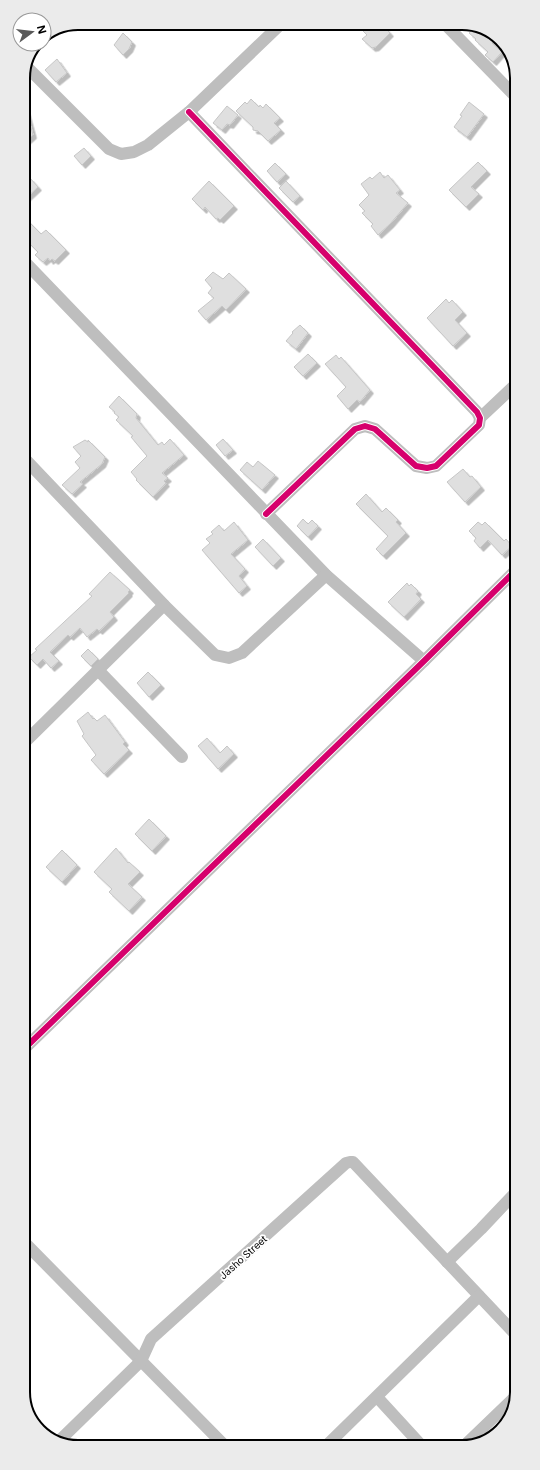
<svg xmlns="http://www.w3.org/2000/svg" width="540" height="1470" viewBox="0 0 540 1470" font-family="Inter,sans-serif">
	<defs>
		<filter id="shadow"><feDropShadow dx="3.5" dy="3.5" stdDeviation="0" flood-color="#0004"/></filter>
	</defs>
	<rect width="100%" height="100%" fill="#fff"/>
	<g fill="#dfdfdf" stroke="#c6c6c6" filter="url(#shadow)">
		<path d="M371 23H381L390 33 376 47 372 48 362 39 367 35 363 31Z"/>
		<path d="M475 27 496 35 497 37 492 43 502 52 493 62 485 55 488 52 475 40 476 39 469 33Z"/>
		<path d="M123 33 132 42 129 49 123 55 114 45Z"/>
		<path d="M57 59 67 73 56 82 45 70Z"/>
		<path d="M251 99 259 107 260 105 263 108 266 104 280 118 274 123 281 130 268 141 258 131 253 130V127L236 111 245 102 247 104Z"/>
		<path d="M469 102 484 114 467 137 454 127 462 116 460 115Z"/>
		<path d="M227 106 238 115 230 125 227 124 222 130 213 123Z"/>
		<path d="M23 109H26L33 135 23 144Z"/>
		<path d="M84 148 91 156 82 165 74 156Z"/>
		<path d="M478 162 487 171 471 187 479 194 466 207 449 190Z"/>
		<path d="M275 163 286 174 277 182 267 171Z"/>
		<path d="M380 172 384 178 388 175 400 190 396 193 408 203 390 224 378 235 371 226 373 224 362 213 365 211 359 205 369 195 361 184 370 177 372 179Z"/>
		<path d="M30 178 38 187 23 201V184Z"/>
		<path d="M209 181 234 206 220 220 218 218 216 219 205 207 203 210 192 199Z"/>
		<path d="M286 181 300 196 293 202 279 188Z"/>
		<path d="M23 216 41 234 46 230 66 250 55 261 52 259 50 261 48 258 43 262 35 255 38 252 23 237Z"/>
		<path d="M213 272 223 279 229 273 246 289 226 310 222 306 206 320 198 311 214 298 208 293 212 288 205 280Z"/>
		<path d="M446 299 449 303 452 300 463 312 455 320 467 333 453 346 427 318Z"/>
		<path d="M300 325 308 333 296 349 286 341 293 333 292 332Z"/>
		<path d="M308 354 317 363 303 376 294 367Z"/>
		<path d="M336 355 339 359 341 357 370 390 360 402 357 400 348 409 337 396 346 387 325 364Z"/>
		<path d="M119 396 137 414 136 418 158 445 162 442 164 445 170 439 184 455 162 473 168 478 164 481 166 483 153 497 136 480 137 479 131 472 147 456 131 437 133 436 116 420 119 417 114 413 115 412 109 407Z"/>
		<path d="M223 439 233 450 225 456 216 445Z"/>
		<path d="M85 440 88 442V440L105 457 102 464 80 482 83 484 72 494 62 485 80 468 75 462 81 456 73 447Z"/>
		<path d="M258 461 275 475 262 490 240 470 247 462 253 467Z"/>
		<path d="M463 469 470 477 472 476 481 487 465 502 447 482Z"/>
		<path d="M366 494 382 512 386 508 398 520 396 522 406 533 383 556 376 549 388 536 356 504Z"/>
		<path d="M303 519 308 524 312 520 318 526 308 537 297 526Z"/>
		<path d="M234 522 248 540 231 554 245 569 239 576 247 586 239 593 202 550 210 543 206 539 213 534 211 532 219 525 224 531Z"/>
		<path d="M478 522 482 525 485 522 504 541 506 539 512 546 502 555 488 540 480 548 474 541 476 538 469 531Z"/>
		<path d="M263 539 281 558 273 566 255 547Z"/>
		<path d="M110 572 130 590 128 592 129 593 110 612 114 617 99 631 97 629 87 637 80 628 70 637 68 635 50 652 59 661 51 668 43 659 37 665 29 657 37 650 35 649 92 596 89 594Z"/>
		<path d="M407 583 409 586 411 584 418 591 416 594 421 599 404 617 388 602Z"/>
		<path d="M88 649 98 659 91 666 81 656Z"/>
		<path d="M148 672 161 685 149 697 137 683Z"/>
		<path d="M88 712 93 719 94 718 97 721 105 715 125 742 123 744 129 750 104 774 91 760 96 755 82 736 84 734 77 721Z"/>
		<path d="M207 738 220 753 227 746 234 754 218 769 198 746Z"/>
		<path d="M149 819 166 836 152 851 135 834Z"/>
		<path d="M116 848 128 863 129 862 140 872 128 884 142 897 129 911 109 892 112 889 94 872Z"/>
		<path d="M62 850 77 865 62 882 46 867Z"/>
	</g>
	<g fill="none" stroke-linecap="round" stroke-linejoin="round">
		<g stroke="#bebebe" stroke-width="12">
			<path d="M444 23 515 96"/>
			<path d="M27 67 109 149 121 154 134 152 148 145 189 112 282 23"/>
			<path d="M189 112 477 412 480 418 479 425 436 466 427 468 416 466 375 429 365 426 355 429 266 514"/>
			<path d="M23 260 326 575 424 661"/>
			<path d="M480 418 516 384"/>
			<path d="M24 458 164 605 215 655 229 658 242 653 326 575"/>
			<path d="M98 670 182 757"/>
			<path d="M24 743 164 605"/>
			<path d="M24 1049 424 661 516 570"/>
			<path d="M25 1243 225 1446"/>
			<path d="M447 1262 481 1229 517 1191"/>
			<path d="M377 1397 421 1445"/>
			<path d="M59 1441 141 1361 151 1339 346 1163 350 1162H353L517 1336"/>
			<path d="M465 1445 515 1397"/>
			<path d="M326 1446 479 1296"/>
		</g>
		<g stroke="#fff" stroke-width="8">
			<g id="cycleway">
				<path d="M189 112 477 412 480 418 479 425 436 466 427 468 416 466 375 429 365 426 355 429 266 514"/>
				<path d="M24 1049 424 661 516 570"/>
			</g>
		</g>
		<use href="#cycleway" stroke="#d6006c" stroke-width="6"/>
	</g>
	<g text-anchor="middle" stroke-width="3.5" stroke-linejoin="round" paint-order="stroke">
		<g font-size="10" fill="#000" stroke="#fff">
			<text transform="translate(243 1257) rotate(-42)" y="4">Jasho Street</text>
		</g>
	</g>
	<path d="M0 0H540V1470H0ZM78 30H462A48 48 0 0 1 510 78V1392A48 48 0 0 1 462 1440H78A48 48 0 0 1 30 1392V78A48 48 0 0 1 78 30Z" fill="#ebebeb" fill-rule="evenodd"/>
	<path fill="none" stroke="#000" stroke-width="2" d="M78 30H462A48 48 0 0 1 510 78V1392A48 48 0 0 1 462 1440H78A48 48 0 0 1 30 1392V78A48 48 0 0 1 78 30Z"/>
	<g transform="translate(32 32) rotate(75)"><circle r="19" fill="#ffffff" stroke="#999999"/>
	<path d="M0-3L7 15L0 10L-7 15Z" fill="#595959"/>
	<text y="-6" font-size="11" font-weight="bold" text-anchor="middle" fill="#000000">N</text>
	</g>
</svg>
